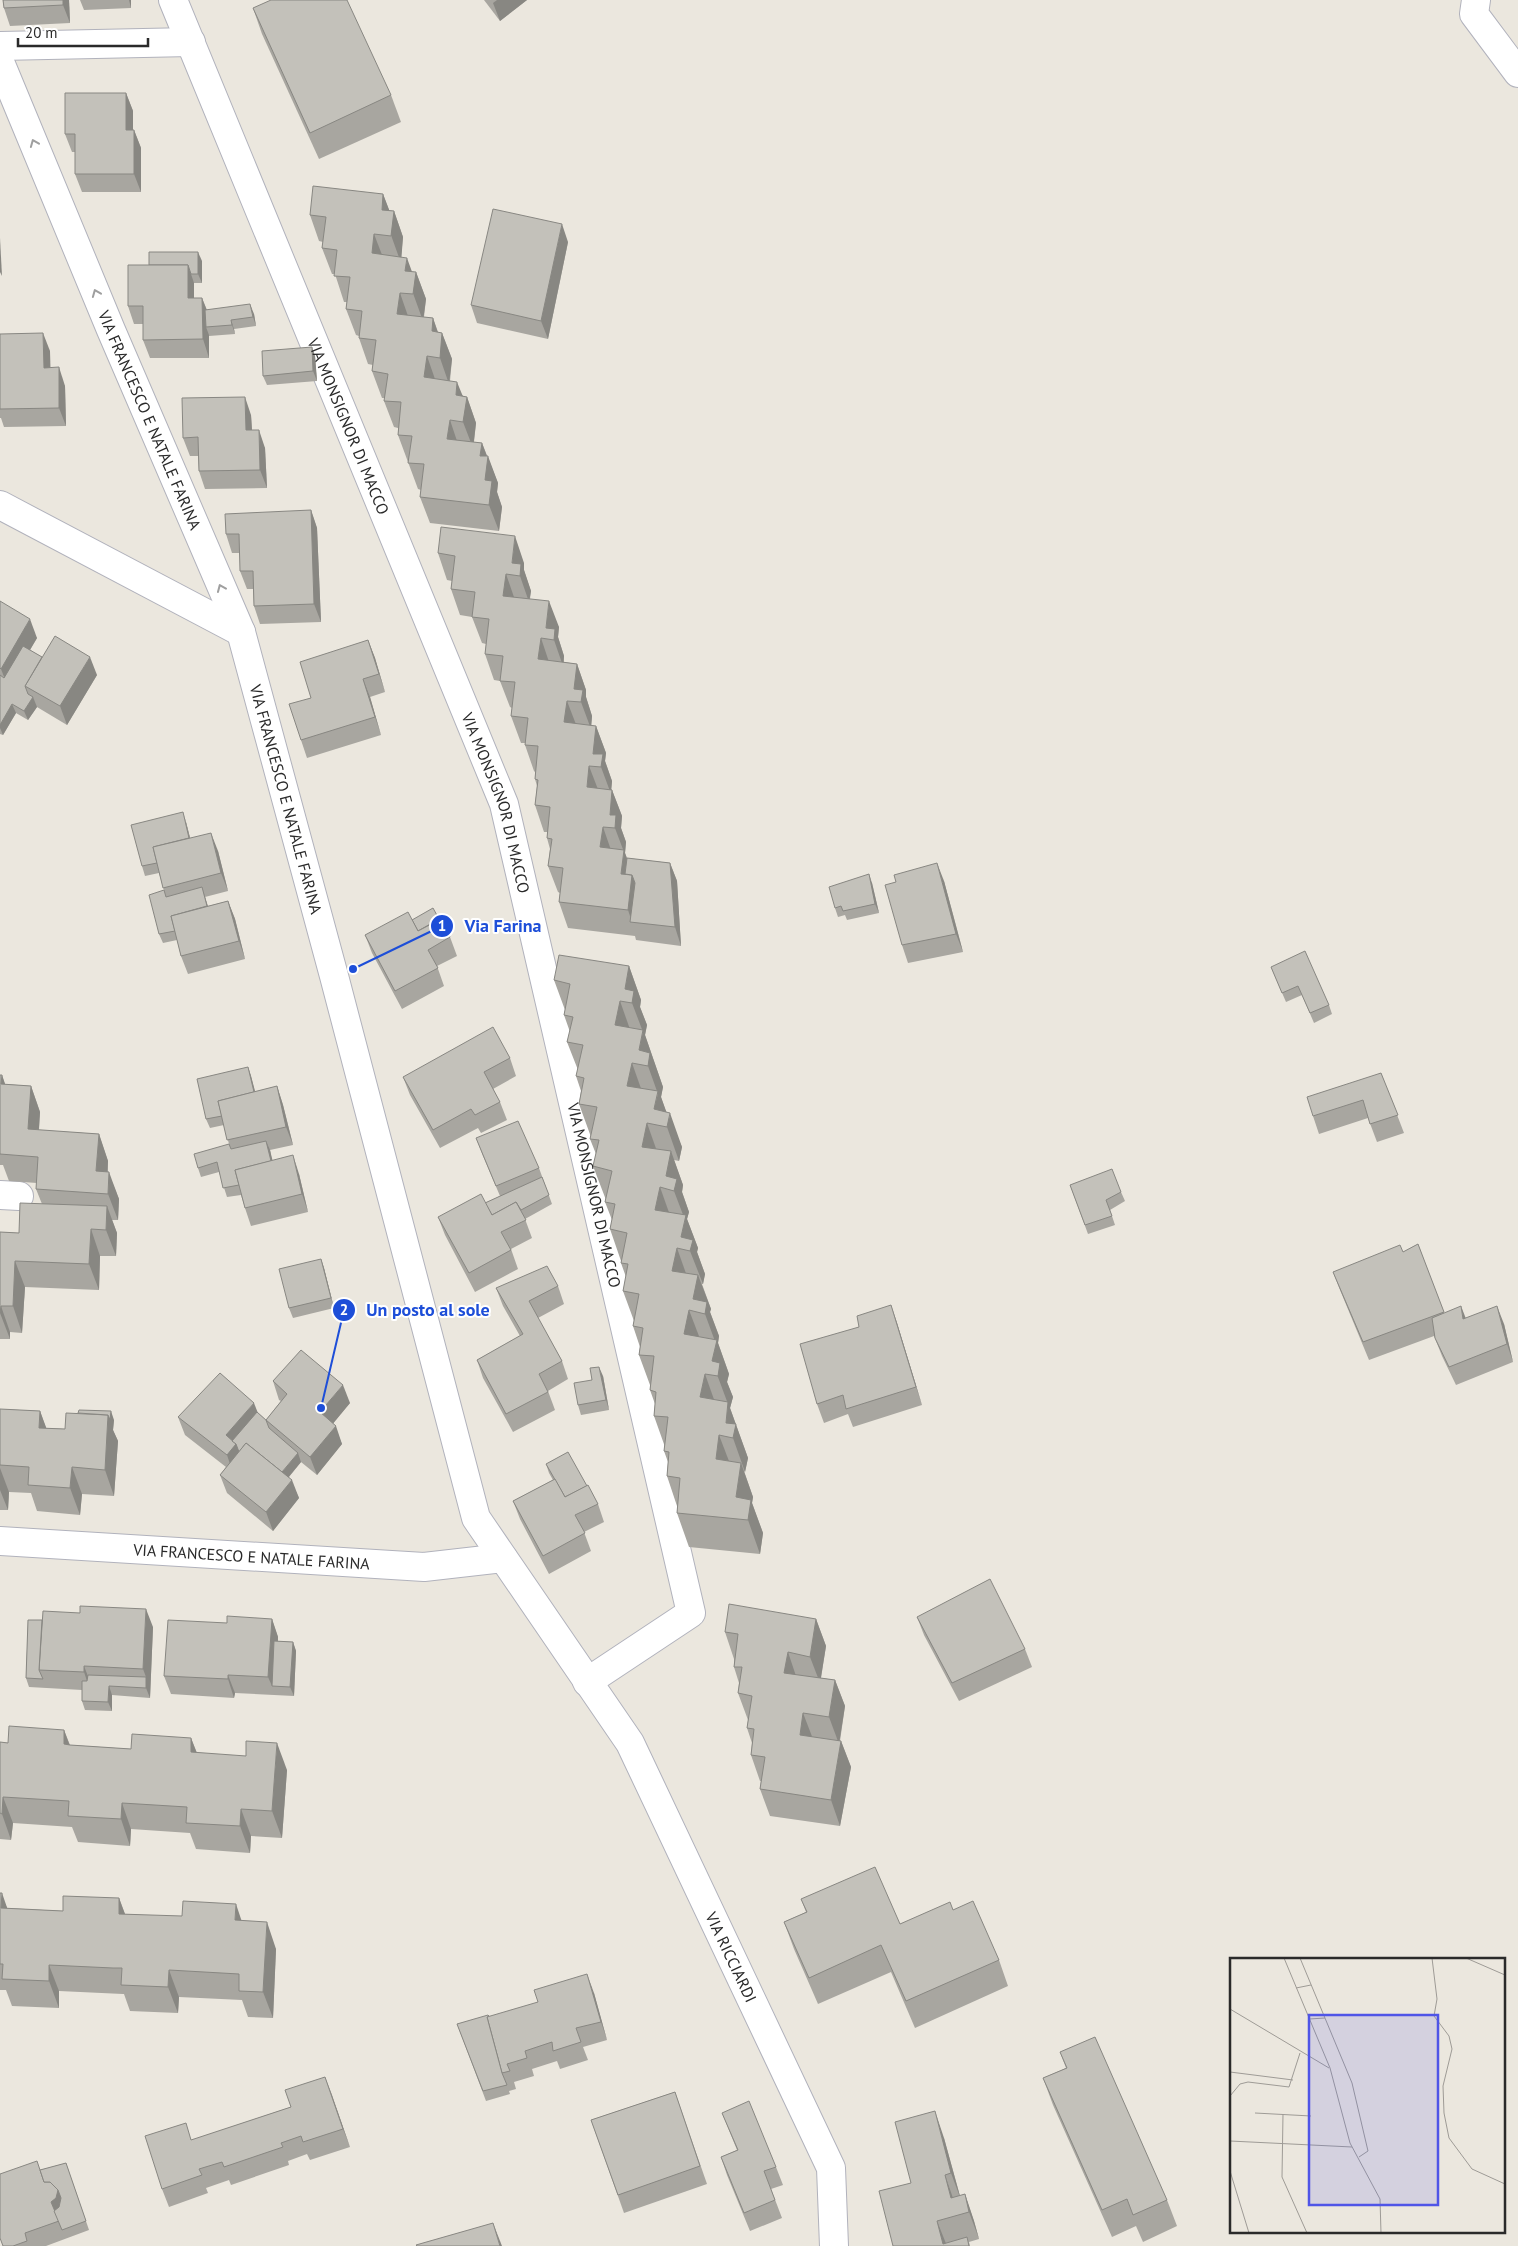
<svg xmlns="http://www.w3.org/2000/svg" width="1518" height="2246" viewBox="0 0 1518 2246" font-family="'PT Sans',sans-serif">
	<rect width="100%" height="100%" fill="#ebe7de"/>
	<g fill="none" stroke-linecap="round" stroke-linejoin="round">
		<g stroke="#b1b2bc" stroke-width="30">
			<g id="minor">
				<path id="s1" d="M173 0 504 804 691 1613 587 1682"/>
				<path d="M1476 0 1474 14 1518 73"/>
				<path d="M0 46 191 42"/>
				<path id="s2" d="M0 62 111 330 241 632 334 976 476 1518 630 1743 831 2168 834 2246"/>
				<path d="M0 505 241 632"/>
				<path d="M0 1195 19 1196"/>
				<path id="s3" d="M0 1541 424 1567 503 1558"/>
			</g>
		</g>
		<use href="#minor" stroke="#fff" stroke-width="28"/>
	</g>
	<g fill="#a8a6a0">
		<path d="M3 0H69L70 23 10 26 4 8Z"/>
		<path d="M80 0H131V8L84 10Z"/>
		<path d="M484 0H527L500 21Z"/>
		<path d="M253 8 391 95 401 122 319 159 262 34Z"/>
		<path d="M126 93 133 111V130H134L141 148V192H82L75 174V152H72L65 134Z"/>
		<path d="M383 194 389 210 394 211 403 237 401 257 412 272H416L426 299 424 317 433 318 438 332 442 333 452 359 450 381 463 396 467 397 476 423 474 442 482 443 498 483 497 492 502 507 499 531 430 523 420 497 421 490 418 489 398 435V428L394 427 384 401 385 398H382L372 371 373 365 368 364 359 338V336L356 335 346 309 347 302H344L335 274H332L322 248 323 242 319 241 310 215Z"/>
		<path d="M568 242 548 339 477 323 471 305Z"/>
		<path d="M202 261V283H194V298H202L207 310 254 314 256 326 234 329 235 334 209 336V335V358H150L143 340V324H134L128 306 149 265Z"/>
		<path d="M0 334 50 351V368L65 386 66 426 4 427 1 418H0Z"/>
		<path d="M315 356 317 381 267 385 263 376Z"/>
		<path d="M251 415 252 430 265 448 267 488 205 489 199 471 198 456H190L183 438Z"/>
		<path d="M311 510 317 528 321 622 260 624 254 606 253 589H247L240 571V553H232L226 534Z"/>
		<path d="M438 553 524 563V570L531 591 530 599 559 627 558 637 564 656V662L577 664 586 690V697L592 716 591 726H596L606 753 605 761 612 781 611 789 612 790 622 816 621 828 626 842 625 853 627 858 670 863 677 881 681 946 636 940 635 936 568 928 559 902 560 893 558 892 548 866 550 849 547 838V832H544L535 805 537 786 535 779V772L534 771 525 745V743H521L511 716 512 708 510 707 500 681 494 680 485 654 486 644 482 643 472 617 460 615 451 589 452 581 447 580Z"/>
		<path d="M0 601 37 638 30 650 42 657 97 675 67 725 37 707 28 720 16 713 3 735 0 734Z"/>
		<path d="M368 640 375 658 385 692 370 697 381 735 307 758 301 740 311 698Z"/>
		<path d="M186 822 190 838 218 851 228 891 205 897 208 906 228 901 235 919 245 959 188 974 181 956 177 940 163 943 159 934 164 890 159 873 145 876 142 866Z"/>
		<path d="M944 881 963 952 908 963 902 945Z"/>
		<path d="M872 883 879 913 847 920 845 915 838 917 835 908Z"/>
		<path d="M439 919 450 937 457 956 437 966 444 986 402 1009 372 953 365 935 412 920Z"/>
		<path d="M629 966 641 1000 640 1007 647 1025 645 1035 663 1087 661 1097 666 1112 682 1147 679 1161 674 1160 683 1185 682 1192 689 1212 687 1219 698 1248 697 1252 705 1274 703 1284H702L711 1309 710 1312 719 1336 718 1343 729 1374 727 1382 733 1397 730 1408 748 1458 745 1472 744 1471 753 1497 752 1503 763 1533 760 1554 689 1547 677 1513V1506L667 1476 668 1462 664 1451 665 1447 654 1416 655 1404 650 1390V1385L639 1355 640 1347 633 1326 634 1321 623 1291 626 1277 621 1263V1261L610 1229 612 1220 605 1202 606 1200 593 1166 596 1154 590 1139 591 1137 579 1104 581 1091 576 1076 578 1070 567 1042 570 1032 564 1015 565 1010 554 980Z"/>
		<path d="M1271 967 1329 1005 1332 1014 1314 1023 1302 995 1286 1002Z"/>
		<path d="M510 1058 516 1076 493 1089 500 1102 507 1120 481 1133 478 1128 440 1148 410 1095 403 1077Z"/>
		<path d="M248 1067 251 1076 255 1092 277 1086 283 1105 293 1145 270 1150 272 1161 299 1174 308 1212 251 1226 245 1208 241 1195 227 1197 219 1172 201 1177 198 1168 229 1144 224 1125 210 1128 206 1119Z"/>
		<path d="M1381 1073 1404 1133 1377 1142 1368 1118 1319 1134 1313 1116Z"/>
		<path d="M0 1075H2L5 1084 31 1086 40 1112 39 1130 99 1134 108 1161V1172L119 1199 118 1220H112L117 1233 116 1256H100L99 1290 25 1287 22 1333 10 1332V1339H0V1232L19 1233 42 1204 36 1189 37 1183 9 1181 3 1165H0Z"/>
		<path d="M476 1138 539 1168 552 1204 525 1219 532 1238 511 1249 518 1269 475 1292 445 1235 438 1217 485 1203 500 1196 483 1156Z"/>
		<path d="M1070 1185 1121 1192 1125 1201 1110 1210 1115 1225 1088 1234Z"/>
		<path d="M1418 1244 1444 1313 1466 1318 1504 1324 1513 1362 1456 1385 1442 1356 1434 1336 1369 1360 1340 1290 1333 1272 1403 1252Z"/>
		<path d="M321 1259 324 1268 334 1308 293 1318 289 1308Z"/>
		<path d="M558 1286 564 1304 538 1318 562 1361 568 1379 548 1391 555 1410 513 1432 483 1378 477 1360 520 1336 503 1306 496 1288Z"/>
		<path d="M891 1305 897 1323 922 1405 853 1427 848 1414 824 1423 817 1404 859 1327Z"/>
		<path d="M603 1376 609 1410 581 1415 578 1405 592 1380Z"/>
		<path d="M273 1381 350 1403 333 1423 342 1444 317 1475 301 1462 289 1477 299 1498 273 1531 227 1493 220 1475 226 1467 185 1435 178 1417 257 1412 266 1420 281 1401 279 1400Z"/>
		<path d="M0 1409 40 1411 46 1428 65 1429 114 1420 113 1430 118 1441 114 1496 82 1494 80 1515 37 1511 31 1493 9 1492 8 1510H0Z"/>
		<path d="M546 1464 587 1486 598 1504 604 1522 584 1532 591 1551 549 1574 520 1519 513 1501 553 1480 549 1473Z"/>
		<path d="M917 1617 1025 1649 1032 1667 959 1701 924 1635Z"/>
		<path d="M272 1619 278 1637V1641L293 1642 296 1651 294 1696 235 1693 234 1698 171 1694 164 1676 227 1623Z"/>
		<path d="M816 1619 826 1646 821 1678 835 1680 845 1706 840 1741H841L851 1767 840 1826 770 1816 760 1789 761 1781H760L751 1755 752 1743 747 1728 748 1720 738 1693 739 1683 734 1667V1659L725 1632Z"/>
		<path d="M28 1620 153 1627 150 1698 112 1695V1711L85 1710 82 1701V1690L29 1687 26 1678Z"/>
		<path d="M64 1730 70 1745 131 1749 191 1738 197 1753 287 1770 282 1838 251 1836 250 1853 196 1849 190 1833 131 1829 130 1846 78 1842 72 1827 13 1823 11 1840 0 1839V1742L8 1743Z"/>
		<path d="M0 1893 7 1908 63 1911 119 1898 125 1914 242 1921 276 1949 273 2018 248 2017 242 2000 179 1997 178 2013 130 2011 124 1994H123L59 1991V2008L12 2006 6 1990H0Z"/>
		<path d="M801 1899 900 1924 953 1910 999 1960 1008 1986 915 2028 891 1972 818 2004 794 1949 784 1922 806 1912Z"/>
		<path d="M594 1993 607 2040 583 2047 588 2060 560 2069 557 2061 532 2069 534 2076 514 2082 516 2089 509 2091 510 2094 486 2101 457 2024Z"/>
		<path d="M1060 2052 1167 2200 1177 2226 1143 2242 1136 2226 1112 2237 1053 2105 1043 2078 1066 2068Z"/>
		<path d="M325 2077 350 2147 310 2160 307 2154 288 2161 289 2165 231 2185 229 2180 206 2188 208 2193 169 2207 162 2189 192 2140 291 2107Z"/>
		<path d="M675 2092 707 2184 624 2213 591 2120Z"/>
		<path d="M722 2113 776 2167 783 2185 771 2189 782 2218 750 2231 727 2175 721 2157 737 2150Z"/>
		<path d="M944 2138 960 2196 965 2194 974 2221 979 2239 969 2242 970 2246H893L911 2183Z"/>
		<path d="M66 2163 89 2230 46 2246H3L40 2170Z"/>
	</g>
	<g fill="#888782">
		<path d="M63 0H69L70 23 63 5Z"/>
		<path d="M129 0H131V8Z"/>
		<path d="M497 0H527L500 21 493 3Z"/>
		<path d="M126 93 133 111V148L126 130Z"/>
		<path d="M134 130 141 148V192L134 174Z"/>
		<path d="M383 194 393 220 394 211 403 237 401 263 382 210Z"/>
		<path d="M562 224 568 242 548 339 541 321Z"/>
		<path d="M374 234 384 260 372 253Z"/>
		<path d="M0 238 2 276 0 272Z"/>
		<path d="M198 252 202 261V283L198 274Z"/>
		<path d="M407 258 415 280 416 272 426 299 423 321 405 271Z"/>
		<path d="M188 265 194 283V316L188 298Z"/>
		<path d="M400 293 409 319 397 314Z"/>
		<path d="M202 298 209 316 206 327 209 335V358L203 339Z"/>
		<path d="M250 304 254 314 256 326 253 317Z"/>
		<path d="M433 318 441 342 442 333 452 359 449 384 440 358 432 331Z"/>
		<path d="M231 320 234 329 235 334 232 325Z"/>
		<path d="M43 333 50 351 51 386 44 368Z"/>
		<path d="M312 347 315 356 317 381 313 371Z"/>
		<path d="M427 356 436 382 424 377Z"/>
		<path d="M59 367 65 386 66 426 59 408Z"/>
		<path d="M457 382 466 404 467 397 476 423 473 448 463 422 456 395Z"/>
		<path d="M245 397 251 415 253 448 246 430Z"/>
		<path d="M450 420 459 447 447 439Z"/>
		<path d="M259 430 265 448 267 488 260 470Z"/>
		<path d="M482 443 488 459V456L498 483 497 492 502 507 499 531 489 505 480 456Z"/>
		<path d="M311 510 317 528 321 622 314 604Z"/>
		<path d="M515 536 524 563V570L531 591 529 602 520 576 512 563Z"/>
		<path d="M506 574 515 600 503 596Z"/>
		<path d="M549 601 559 627 558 637 564 656 563 666 554 640 546 628Z"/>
		<path d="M30 619 37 638 8 687 1 669Z"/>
		<path d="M541 638 550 665 538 659Z"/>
		<path d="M368 640 375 658 385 692 379 674Z"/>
		<path d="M90 657 97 675 67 725 60 706Z"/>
		<path d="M577 664 586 690V697L592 716 591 729 581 702 574 689Z"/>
		<path d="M363 679 370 697 381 735 375 717Z"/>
		<path d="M33 697 37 707 28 720 24 711Z"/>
		<path d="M567 701 577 727 564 722Z"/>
		<path d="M12 704 16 713 3 735 0 728V725Z"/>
		<path d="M596 726 606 753 605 761 612 781 611 794 601 767 593 754Z"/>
		<path d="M589 766 599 792 587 787Z"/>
		<path d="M612 790 622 816 621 828 626 842 625 853 642 902 632 922 628 910 621 874 624 852 610 815Z"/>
		<path d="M183 812 186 822 195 857 192 848Z"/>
		<path d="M603 827 612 853 600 847Z"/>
		<path d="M211 833 218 851 228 891 221 873Z"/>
		<path d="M670 863 677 881 681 946 675 927Z"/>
		<path d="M937 863 944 881 963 952 956 934Z"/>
		<path d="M869 874 872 883 879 913 875 904Z"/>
		<path d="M202 887 205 897 213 925 209 916Z"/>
		<path d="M228 901 235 919 245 959 239 941Z"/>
		<path d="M629 966 641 1000 640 1007 647 1025 645 1035 663 1087 661 1097 669 1119 670 1113 682 1147 679 1161 667 1127 654 1109 658 1094 648 1066 639 1050 643 1032 632 1003 625 989Z"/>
		<path d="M620 1001 632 1035 615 1025Z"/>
		<path d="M632 1063 644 1097 627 1086Z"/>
		<path d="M248 1067 251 1076 260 1110 256 1101Z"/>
		<path d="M2 1075 11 1102 1 1084Z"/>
		<path d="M31 1086 40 1112 37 1156 28 1129Z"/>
		<path d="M277 1086 283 1105 293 1145 286 1127Z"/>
		<path d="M647 1123 659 1157 642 1147Z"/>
		<path d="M99 1134 108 1161 106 1194 96 1171Z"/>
		<path d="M266 1141 270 1150 277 1179 273 1170Z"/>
		<path d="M671 1151 683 1185 682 1192 689 1212 687 1219 698 1248 697 1252 705 1274 703 1284 690 1251 681 1237 685 1220 674 1191 666 1176Z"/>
		<path d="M293 1155 299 1174 308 1212 302 1194Z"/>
		<path d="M109 1172 119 1199 118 1220 108 1194Z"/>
		<path d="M660 1187 672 1221 655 1210Z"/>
		<path d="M107 1206 117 1233 116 1256 106 1230Z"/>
		<path d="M91 1229 100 1256 99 1290 89 1264Z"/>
		<path d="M677 1248 689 1282 672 1271Z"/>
		<path d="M321 1259 324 1268 334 1308 331 1298Z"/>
		<path d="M15 1261 25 1287 22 1333 13 1306Z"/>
		<path d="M698 1275 711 1309 710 1312 719 1336 718 1343 729 1374 727 1382 733 1397 730 1408 748 1458 745 1472 733 1438 726 1423 728 1404 712 1361 716 1344 705 1314 693 1299Z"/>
		<path d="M891 1305 897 1323 922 1405 916 1387Z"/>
		<path d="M1 1306 10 1332V1339L0 1313Z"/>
		<path d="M1461 1306 1468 1324 1463 1319Z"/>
		<path d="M1497 1306 1504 1324 1513 1362 1507 1344Z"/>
		<path d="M689 1310 702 1344 684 1334Z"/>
		<path d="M599 1367 603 1376 609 1410 606 1400Z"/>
		<path d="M705 1374 717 1408 700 1397Z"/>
		<path d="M343 1385 350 1403 327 1431 320 1412Z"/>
		<path d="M254 1403 261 1421 242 1462 233 1473 227 1455 226 1435Z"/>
		<path d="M40 1411 50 1438 39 1428Z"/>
		<path d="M111 1411 114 1420 113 1430 118 1441 114 1496 105 1470 108 1415Z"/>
		<path d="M336 1426 342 1444 317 1475 310 1457Z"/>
		<path d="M719 1435 732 1469 716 1459Z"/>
		<path d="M298 1453 301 1462 282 1485 279 1476Z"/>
		<path d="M741 1463 753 1497 752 1503 763 1533 760 1554 748 1520 736 1497Z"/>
		<path d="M72 1467 82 1494 80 1515 70 1488Z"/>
		<path d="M0 1468 9 1492 8 1510 0 1490Z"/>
		<path d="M292 1480 299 1498 273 1531 266 1512Z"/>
		<path d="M146 1609 153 1627 150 1698 146 1688V1677L143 1669Z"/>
		<path d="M272 1619 278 1637 276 1686H272L268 1677Z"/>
		<path d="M816 1619 826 1646 820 1683 810 1657Z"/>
		<path d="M293 1642 296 1651 294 1696 290 1687Z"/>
		<path d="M788 1652 797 1679 784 1673Z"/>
		<path d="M84 1666 91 1684 90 1690 84 1672Z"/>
		<path d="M228 1675 235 1693 234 1698 228 1679Z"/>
		<path d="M835 1680 845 1706 839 1744 829 1717Z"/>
		<path d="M109 1686 112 1695V1711L108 1702Z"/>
		<path d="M803 1713 813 1739 800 1735Z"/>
		<path d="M64 1730 74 1757 64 1744Z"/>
		<path d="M191 1738 201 1764 191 1752Z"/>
		<path d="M841 1741 851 1767 840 1826 831 1800Z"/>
		<path d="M277 1743 287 1770 282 1838 272 1811Z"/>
		<path d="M3 1797 13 1823 11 1840 2 1814Z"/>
		<path d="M122 1803 131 1829 130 1846 121 1819Z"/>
		<path d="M241 1809 251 1836 250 1853 240 1826Z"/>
		<path d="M2 1893 11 1919 1 1908Z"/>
		<path d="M119 1898 129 1925 119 1914Z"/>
		<path d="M236 1904 245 1931 235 1920Z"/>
		<path d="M267 1922 276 1949 273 2018 263 1992Z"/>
		<path d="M49 1965 59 1991V2008L49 1981Z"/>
		<path d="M169 1970 179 1997 178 2013 168 1987Z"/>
		<path d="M587 1974 594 1993 607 2040 601 2022Z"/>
		<path d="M325 2077 332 2095 350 2147 343 2129Z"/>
		<path d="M935 2111 944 2138 961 2200 951 2173Z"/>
		<path d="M945 2175 954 2201 951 2198Z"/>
		<path d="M58 2190 65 2208 58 2220 51 2202Z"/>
		<path d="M965 2194 974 2221 979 2239 969 2212Z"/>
		<path d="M937 2221 947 2246 943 2244Z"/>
		<path d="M493 2223 502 2246H500Z"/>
	</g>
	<g fill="#c3c1ba" stroke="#888782">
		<path d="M3 0H63V5L4 8Z"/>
		<path d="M271 0H347L391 95 310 133 253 8Z"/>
		<path d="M65 93H126V130H134V174H75V134H65Z"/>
		<path d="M313 186 383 194 382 210 394 211 391 236 374 234 372 253 407 258 405 271 416 272 413 294 400 293 397 314 433 318 432 331 442 333 440 358 427 356 424 377 457 382 456 395 467 397 463 422 450 420 447 439 482 443 480 456H488L485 480 492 481 489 505 420 497 424 464 408 463 412 436 398 435 401 402 384 401 388 374 372 371 376 340 359 338 362 311 346 309 350 277 334 276 337 250 322 248 326 217 310 215Z"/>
		<path d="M493 209 562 224 541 321 471 305Z"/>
		<path d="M149 252H198V274H191L188 265H149Z"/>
		<path d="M128 265H188V298H202L203 339 143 340V306H128Z"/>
		<path d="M250 304 253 317 231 320 232 325 206 327 205 310Z"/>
		<path d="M43 333 44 368 59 367V408L0 409V334Z"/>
		<path d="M312 347 313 371 263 376 262 351Z"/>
		<path d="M245 397 246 430H259L260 470 199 471 198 437 183 438 182 398Z"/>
		<path d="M311 510 314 604 254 606 253 571H240L239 534H226L225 514Z"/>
		<path d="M441 527 515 536 512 563 521 564 520 576 506 574 503 596 549 601 546 628 555 629 554 640 541 638 538 659 577 664 574 689 583 690 581 702 567 701 564 722 596 726 593 754H603L601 767 589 766 587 787 612 790 610 815H616L615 828 603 827 600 847 624 850 621 874 632 875 628 910 559 902 563 868 548 866 552 839 547 838 550 807 535 805 538 780 535 779 538 746 525 745 528 718 511 716 515 682 500 681 503 656 485 654 489 619 472 617 475 592 451 589 455 556 438 553Z"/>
		<path d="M0 601 30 619 1 669 0 668Z"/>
		<path d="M55 636 90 657 60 706 25 686Z"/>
		<path d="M368 640 379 674 363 679 375 717 301 740 289 704 311 698 300 662Z"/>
		<path d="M23 646 42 657 25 686 28 694 33 697 24 711 12 704 0 725V675L4 678Z"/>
		<path d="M183 812 189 838 153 847 157 863 142 866 131 825Z"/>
		<path d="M211 833 221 873 163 888 153 847Z"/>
		<path d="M627 858 670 863 675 927 630 922 635 883 632 875 625 874Z"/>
		<path d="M937 863 956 934 902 945 885 885 896 882 894 875Z"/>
		<path d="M869 874 875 904 843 911 841 906 835 908 829 887Z"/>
		<path d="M202 887 207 906 171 916 175 931 159 934 149 895 164 890 166 897Z"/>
		<path d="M228 901 239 941 181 956 171 916Z"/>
		<path d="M433 908 439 919 418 931 412 920Z"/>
		<path d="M408 912 418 931 441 919 450 937 428 950 438 968 395 991 365 935Z"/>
		<path d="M1305 951 1329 1005 1310 1013 1298 986 1282 993 1271 967Z"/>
		<path d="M559 955 629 966 625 989 634 991 632 1003 620 1001 615 1025 643 1030 639 1050 650 1053 648 1066 632 1063 627 1086 658 1091 654 1109 670 1113 667 1127 647 1123 642 1147 671 1151 666 1176 677 1179 674 1191 660 1187 655 1210 686 1215 681 1237 693 1240 690 1251 677 1248 672 1271 698 1275 693 1299 707 1302 705 1314 689 1310 684 1334 717 1340 712 1361 720 1363 718 1376 705 1374 700 1397 728 1402 726 1423 736 1424 733 1438 719 1435 716 1459 741 1463 736 1497 751 1500 748 1520 677 1513 680 1478 667 1476 669 1452 664 1451 668 1417 654 1416 656 1392 650 1390 654 1356 639 1355 643 1328 633 1326 639 1294 623 1291 628 1264 621 1263 627 1233 610 1229 615 1204 605 1202 612 1171 593 1166 599 1140 590 1139 597 1107 579 1104 584 1078 576 1076 583 1045 567 1042 573 1017 564 1015 570 984 554 980Z"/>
		<path d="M493 1027 510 1058 484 1072 500 1102 475 1115 471 1109 433 1130 403 1077Z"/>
		<path d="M248 1067 254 1092 218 1101 222 1116 206 1119 197 1079Z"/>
		<path d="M1381 1073 1398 1115 1370 1124 1363 1100 1313 1116 1307 1097Z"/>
		<path d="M0 1075H2L1 1084 31 1086 28 1129 99 1134 96 1171 109 1172 108 1194 36 1189 38 1157 0 1154Z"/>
		<path d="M277 1086 286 1127 227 1140 218 1101Z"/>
		<path d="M518 1121 539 1168 496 1186 476 1138Z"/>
		<path d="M266 1141 271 1161 235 1170 239 1185 223 1188 217 1162 198 1168 194 1154 229 1144 231 1149Z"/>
		<path d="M293 1155 302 1194 245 1208 235 1170Z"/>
		<path d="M1112 1169 1121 1192 1106 1200 1112 1216 1085 1225 1070 1185Z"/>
		<path d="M542 1177 549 1195 521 1210 516 1202 492 1215 485 1203Z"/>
		<path d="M481 1194 492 1215 516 1202 526 1220 501 1232 511 1250 469 1273 438 1217Z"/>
		<path d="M20 1203 107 1206 106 1230 91 1229 89 1264 15 1261 13 1306H1L0 1313V1232L19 1233Z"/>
		<path d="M1418 1244 1444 1312 1363 1342 1333 1272 1400 1245 1403 1252Z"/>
		<path d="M321 1259 331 1298 289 1308 279 1269Z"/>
		<path d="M547 1266 558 1286 529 1301 562 1361 539 1374 548 1392 506 1414 477 1360 523 1334 496 1288Z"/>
		<path d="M891 1305 916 1387 846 1409 843 1395 817 1404 800 1344 859 1327 857 1316Z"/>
		<path d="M1461 1306 1463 1319 1497 1306 1507 1344 1449 1367 1435 1338 1432 1318Z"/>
		<path d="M301 1350 343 1385 320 1412 336 1426 310 1457 266 1420 287 1394 273 1381Z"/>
		<path d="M599 1367 606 1400 578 1405 574 1383 592 1380 590 1368Z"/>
		<path d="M220 1373 254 1403 226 1435 236 1444 227 1455 178 1417Z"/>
		<path d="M0 1409 40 1411 39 1428 65 1429 66 1413 108 1415 105 1470 72 1467 70 1488 28 1485 29 1467 0 1465Z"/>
		<path d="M79 1410 111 1411 110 1420 108 1415 78 1413Z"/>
		<path d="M257 1412 267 1421 266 1420 269 1428 298 1453 282 1472 246 1443 239 1452 236 1444 232 1441Z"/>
		<path d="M246 1443 292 1480 266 1512 220 1475Z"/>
		<path d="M568 1452 587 1486 565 1497 546 1464Z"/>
		<path d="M555 1479 565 1497 588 1485 598 1504 575 1515 585 1533 543 1556 513 1501Z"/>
		<path d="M990 1579 1025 1649 952 1683 917 1617Z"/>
		<path d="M729 1604 816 1619 810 1657 788 1652 784 1673 835 1680 829 1717 803 1713 800 1735 841 1741 831 1800 760 1789 765 1757 751 1755 754 1729 747 1728 752 1696 738 1693 742 1667H734L738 1634 725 1632Z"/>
		<path d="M80 1606 146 1609 143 1669 84 1666V1672L39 1670 43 1611 80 1613Z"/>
		<path d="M227 1616 272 1619 268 1677 228 1675V1679L164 1676 168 1620 227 1623Z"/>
		<path d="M28 1620H42L39 1670 43 1679 26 1678Z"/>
		<path d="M274 1641 293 1642 290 1687 272 1686Z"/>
		<path d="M88 1675 146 1677V1688L109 1686 108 1702 82 1701V1681H87Z"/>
		<path d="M9 1726 64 1730V1744L70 1745 131 1749 132 1734 191 1738V1752L246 1756V1741L277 1743 272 1811 241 1809 240 1826 186 1823 187 1807 122 1803 121 1819 68 1816 69 1801 3 1797 2 1814 0 1813V1742L8 1743Z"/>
		<path d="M875 1867 900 1924 950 1902 953 1910 973 1901 999 1960 906 2001 881 1945 809 1978 784 1922 807 1912 801 1899Z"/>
		<path d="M0 1893H2L1 1908 63 1911V1896L119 1898V1914L182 1916 183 1901 236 1904 235 1920 267 1922 263 1992 239 1991V1974L169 1970 168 1987 121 1985 122 1968H113L49 1965V1981L2 1979 3 1964H0Z"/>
		<path d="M587 1974 601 2022 576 2028 581 2042 553 2051 552 2042 525 2051 527 2058 507 2064 510 2071 502 2073 487 2017 538 2002 534 1990Z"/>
		<path d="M488 2015 489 2016 487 2017 502 2073 507 2085 483 2091 457 2024Z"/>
		<path d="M1095 2037 1167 2200 1133 2215 1127 2199 1102 2210 1043 2078 1067 2068 1060 2052Z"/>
		<path d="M325 2077 343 2129 303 2142 301 2136 281 2143 283 2147 224 2167 222 2162 199 2169 202 2175 162 2189 145 2136 186 2123 191 2140 291 2107 285 2090Z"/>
		<path d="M675 2092 700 2166 618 2195 591 2120Z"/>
		<path d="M749 2101 776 2167 764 2171 775 2200 744 2213 721 2157 738 2150 722 2113Z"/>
		<path d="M935 2111 951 2173 945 2175 951 2198 965 2194 969 2212 937 2221 943 2244 967 2237 969 2246H893L879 2191 911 2183 895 2122Z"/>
		<path d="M37 2161 44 2182H50L58 2190 56 2198 51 2202 59 2221 25 2233 27 2241 13 2246H3L0 2238V2174Z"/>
		<path d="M66 2163 86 2221 62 2230 54 2211 59 2207 61 2198 58 2190 50 2182H44L40 2170Z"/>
		<path d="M493 2223 500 2246H417L416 2245Z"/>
	</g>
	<defs><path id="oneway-chevron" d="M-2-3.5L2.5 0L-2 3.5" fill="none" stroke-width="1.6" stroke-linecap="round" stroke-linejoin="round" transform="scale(1.25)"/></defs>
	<g stroke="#9f9f9f">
		<use href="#oneway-chevron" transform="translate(34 143) rotate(-112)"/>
		<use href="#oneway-chevron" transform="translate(96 293) rotate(-112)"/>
		<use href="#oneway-chevron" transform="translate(221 588) rotate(-113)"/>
	</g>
	<g text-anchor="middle" stroke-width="4" stroke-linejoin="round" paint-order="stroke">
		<g font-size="16" fill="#2a2a2a" stroke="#fff">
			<text dy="6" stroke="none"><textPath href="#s2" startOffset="388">VIA FRANCESCO E NATALE FARINA</textPath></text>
			<text dy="6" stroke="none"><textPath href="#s1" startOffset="461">VIA MONSIGNOR DI MACCO</textPath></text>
			<text dy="6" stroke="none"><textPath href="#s2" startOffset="792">VIA FRANCESCO E NATALE FARINA</textPath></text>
			<text dy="6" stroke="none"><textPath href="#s1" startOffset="866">VIA MONSIGNOR DI MACCO</textPath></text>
			<text dy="6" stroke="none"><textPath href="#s1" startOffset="1271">VIA MONSIGNOR DI MACCO</textPath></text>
			<text dy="6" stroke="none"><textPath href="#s3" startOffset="252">VIA FRANCESCO E NATALE FARINA</textPath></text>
			<text dy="6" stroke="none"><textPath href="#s2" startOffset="2045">VIA RICCIARDI</textPath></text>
		</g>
	</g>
	<g transform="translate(1230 1958)">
		<rect width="275" height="275" fill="#ebe7de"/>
		<path fill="none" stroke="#9e9b96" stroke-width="1" d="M54 0 100 110 120 185 150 241 151 275M70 0 122 125 138 193 129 199M202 0 207 41 204 58 219 78 222 91 213 128 214 155 219 180 242 211 275 226M236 0 275 17M66 30 81 27M0 51 99 110M79 61 95 60M0 114 63 122M0 138 10 126 18 124 59 129 70 95M25 155 81 158M53 156 52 219 77 275M0 183 122 189M0 213 19 275"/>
		<path fill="#4f55e7" fill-opacity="0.15" stroke="#4f55e7" stroke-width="2.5" d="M79 57H208V247H79Z"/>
		<rect width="275" height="275" fill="none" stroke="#2a2a2a" stroke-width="2.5"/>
	</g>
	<path fill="none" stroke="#1d4ed8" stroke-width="2" d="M353 969L442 926M321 1408L344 1310"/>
	<g fill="#1d4ed8" stroke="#fff" stroke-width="2">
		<circle cx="353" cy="969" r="5"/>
		<circle cx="321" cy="1408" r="5"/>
		<circle cx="442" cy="926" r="12"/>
		<circle cx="344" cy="1310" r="12"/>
	</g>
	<g font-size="15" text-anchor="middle" font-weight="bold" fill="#fff">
		<text x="442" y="931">1</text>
		<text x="344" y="1315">2</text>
	</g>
	<g font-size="18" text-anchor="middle" font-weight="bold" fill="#1d4ed8" stroke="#fff" stroke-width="4" stroke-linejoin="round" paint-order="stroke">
		<text x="503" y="932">Via Farina</text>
		<text x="428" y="1316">Un posto al sole</text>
	</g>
	<path d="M18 38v8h130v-8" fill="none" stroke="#2a2a2a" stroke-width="2.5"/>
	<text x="25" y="38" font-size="15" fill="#2a2a2a" stroke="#ffffff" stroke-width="4" paint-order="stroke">20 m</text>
</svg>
